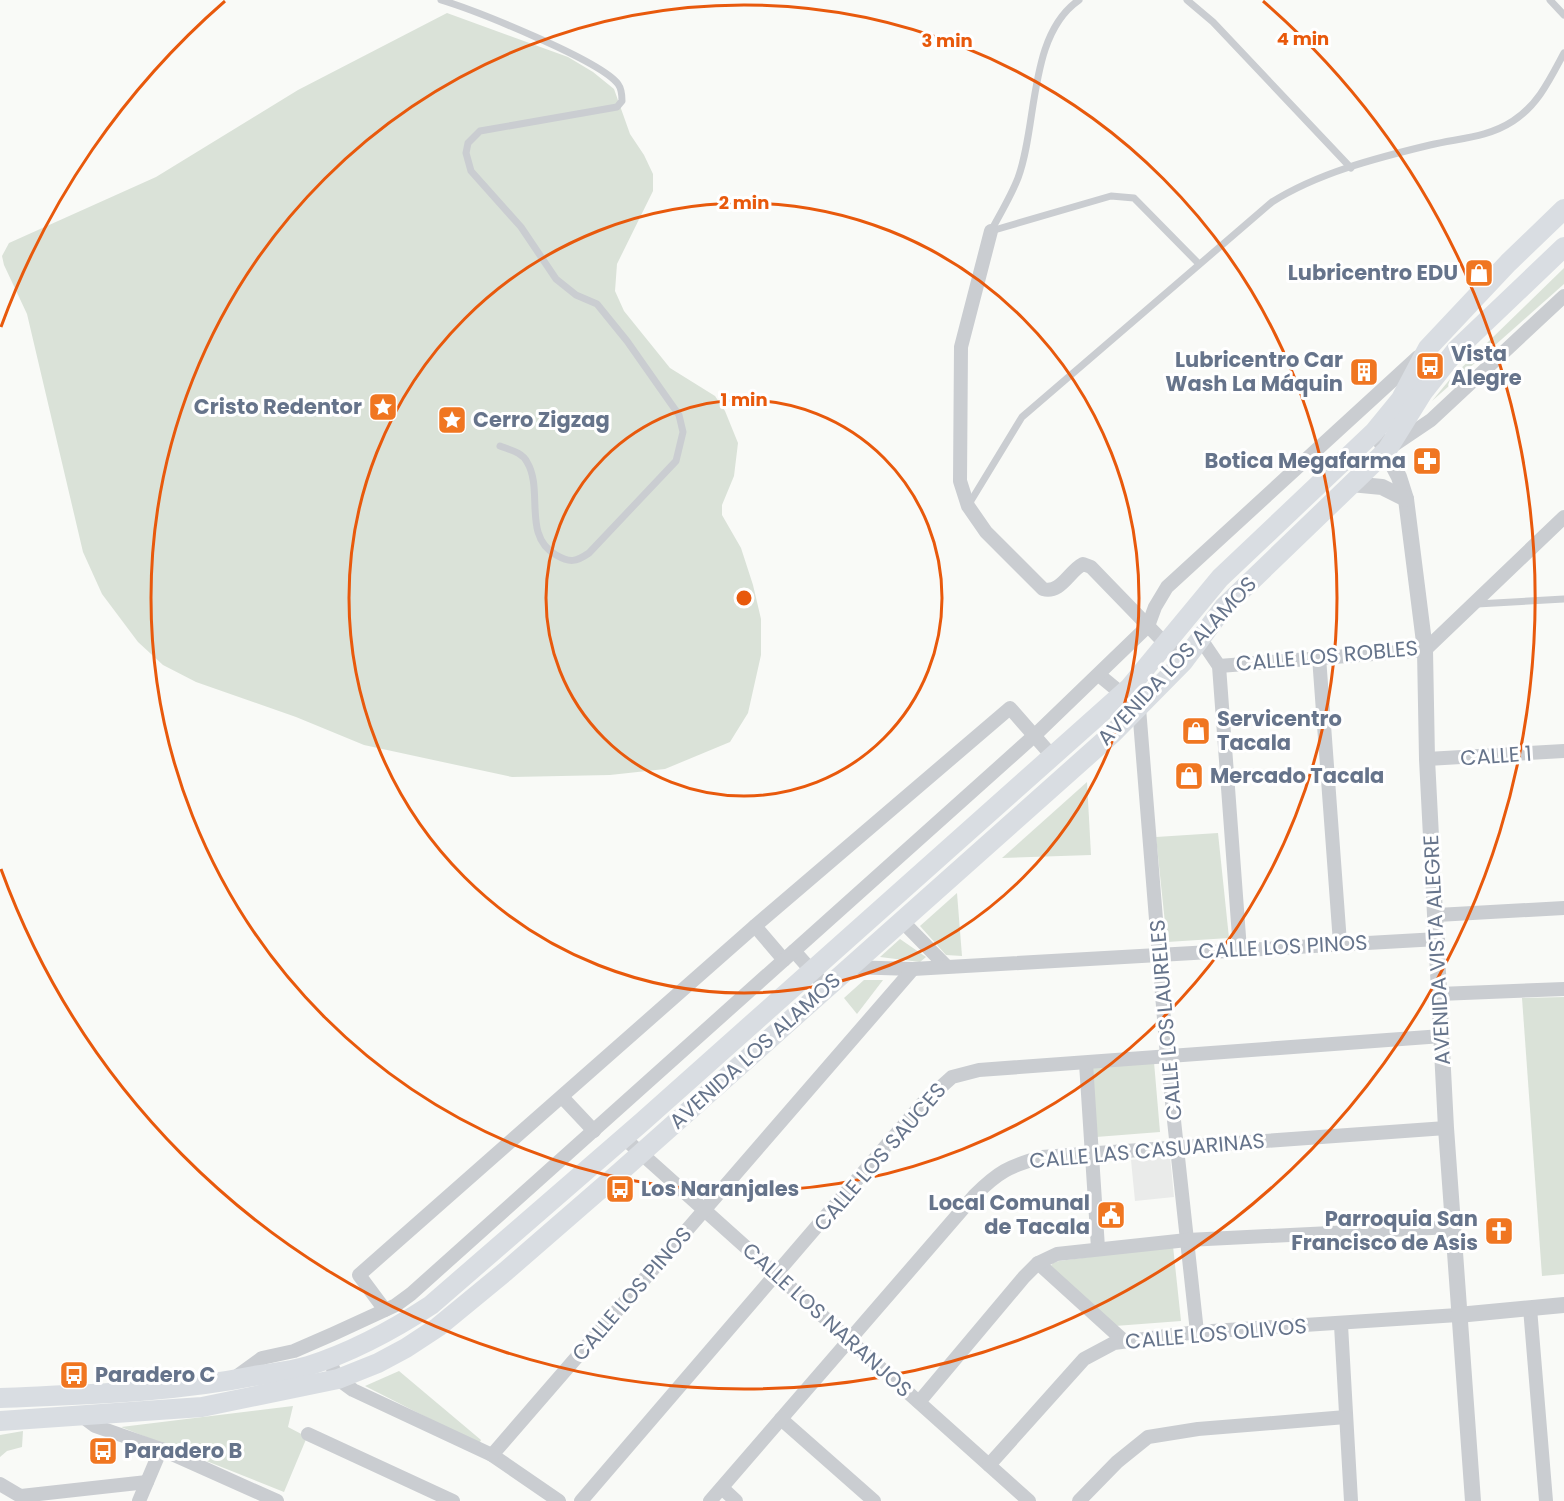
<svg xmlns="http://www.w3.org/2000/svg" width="1564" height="1501" viewBox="0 0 1564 1501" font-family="Poppins,sans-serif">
	<rect width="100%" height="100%" fill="#f9faf7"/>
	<path fill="#eaebea" d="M1170 1156 1174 1197 1135 1201 1131 1160Z"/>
	<g fill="#dae2d8">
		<path d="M447 13 568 57 593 72 614 89 630 134 644 155 653 174V191L617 264 615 291 624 311 670 368 715 396 725 411 738 443 734 476 722 505V515L741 548 753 585 761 619V655L748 713 730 742 665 769 610 775 512 777 364 745 296 717 196 682 163 665 138 642 102 594 83 552 27 314 4 265 2 256 9 243 156 177 298 90Z"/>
		<path d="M1564 268V284L1432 401 1451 378Z"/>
		<path d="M1087 782 1091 855 1002 858Z"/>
		<path d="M1218 833 1229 938 1167 942 1156 837Z"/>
		<path d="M957 893 962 956 946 955 920 926Z"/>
		<path d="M900 939 926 957 920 962 880 957Z"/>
		<path d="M864 980H883L857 1014 844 998Z"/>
		<path d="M1564 997V1274L1542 1276 1522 998Z"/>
		<path d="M1154 1062 1160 1132 1096 1137 1091 1067Z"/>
		<path d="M1173 1246 1181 1321 1115 1326 1050 1267 1053 1263 1059 1261Z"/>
		<path d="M399 1371 481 1440 479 1444 365 1386Z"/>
		<path d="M293 1406 288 1427 307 1437 284 1492 121 1427Z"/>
		<path d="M23 1431 22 1447 7 1451 0 1457V1435Z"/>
	</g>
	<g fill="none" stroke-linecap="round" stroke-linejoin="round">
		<g stroke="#cacdd1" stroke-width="7">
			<path d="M441 0C474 10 600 60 618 84 621 88 622 96 622 101L617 107 480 131 468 143 466 153 471 171 521 227 556 279 576 295 597 304 627 341 679 415 683 432 676 461 589 553C576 562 570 563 556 555 522 536 544 490 527 462 522 452 510 450 500 446"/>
			<path d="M1187 0 1213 22 1351 168"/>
			<path d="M1550 0 1564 15"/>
			<path d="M991 231C1000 214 1011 196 1018 178 1038 124 1028 35 1079 0"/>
			<path d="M991 231 1111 196 1134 198 1199 264"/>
			<path d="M969 504 1022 417 1272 202C1318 173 1376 158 1430 145 1459 138 1487 138 1513 121 1538 105 1550 79 1564 53"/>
			<path d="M1477 604 1564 599"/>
		</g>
		<g stroke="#cacdd1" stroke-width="14">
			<path d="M991 231 961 347 960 481 968 506 986 532 1043 589C1061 594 1069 571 1083 564L1091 567 1183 662"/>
			<path d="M1394 445 1431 420 1564 296"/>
			<path d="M1200 638 1219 666 1240 950"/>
			<path d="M1319 657 1340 943"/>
			<path d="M1219 666 1425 650 1564 517"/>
			<path d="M1099 675 1139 708 1167 1056 1197 1332"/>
			<path d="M1427 759 1564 751"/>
			<path d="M1437 915 1564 908"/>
			<path d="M901 920 946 966"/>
			<path d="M755 926 784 960"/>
			<path d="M794 951 826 987"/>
			<path d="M848 967 913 969 1438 939"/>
			<path d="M1439 994 1564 989"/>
			<path d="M1086 1063 1098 1248"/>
			<path d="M562 1097 594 1131"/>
			<path d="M624 1138 1029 1501"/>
			<path d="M1038 1263 1124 1341"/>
			<path d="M1530 1308 1546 1501"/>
			<path d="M385 1310 359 1275 755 926 1010 708 1053 757"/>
			<path d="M1341 1325 1351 1501"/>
			<path d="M328 1358 338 1379 353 1390 492 1455 559 1501"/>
			<path d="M236 1377 262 1358 294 1351 333 1334 396 1305 411 1294 1035 735 1148 626 1155 607 1167 587 1418 357"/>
			<path d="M919 1402 1024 1277 1038 1263 1057 1254 1187 1240 1452 1227"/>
			<path d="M83 1417 95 1426 161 1449 277 1501"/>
			<path d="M781 1419 874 1501"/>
			<path d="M308 1434 453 1501"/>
			<path d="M492 1455 913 969"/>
			<path d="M989 1465 1084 1359 1114 1343 1197 1332 1458 1315"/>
			<path d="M0 1484 27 1500"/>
			<path d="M722 1488 736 1501"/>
			<path d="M21 1496 147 1482"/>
			<path d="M139 1501 161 1449"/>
			<path d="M581 1501 922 1104 952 1077 979 1070 1442 1036"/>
			<path d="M710 1501 974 1196C998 1172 1009 1166 1042 1157L1446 1128"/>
			<path d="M1079 1501 1117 1462 1148 1437 1198 1429 1346 1417"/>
		</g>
		<g stroke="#cacdd1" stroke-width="16">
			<path d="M1380 440 1399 477 1406 499 1425 650 1427 759 1446 1128 1473 1501"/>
			<path d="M1351 484 1382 487 1406 499"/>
			<path d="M1458 1315 1564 1305"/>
		</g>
		<g stroke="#d9dde2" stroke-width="20">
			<path d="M0 1398C88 1394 168 1393 254 1376 272 1373 291 1371 308 1366 352 1352 393 1330 431 1305L642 1122 1129 688 1220 578 1374 432 1401 399 1428 348 1508 263 1564 209"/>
			<path d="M0 1421 202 1407 338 1379 378 1363 406 1348 438 1327 506 1271 620 1172 1113 733 1183 662 1224 607 1387 450 1423 392 1457 349 1564 247"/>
		</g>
	</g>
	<g fill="none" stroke="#e8590c" stroke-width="3">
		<circle cx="744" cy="598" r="198"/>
		<circle cx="744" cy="598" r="395"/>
		<circle cx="744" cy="598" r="593"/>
		<path d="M1 327A791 791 0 0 1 225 1M1263 1A791 791 0 1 1 1 869"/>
	</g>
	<defs>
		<g id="shop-square" transform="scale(1.5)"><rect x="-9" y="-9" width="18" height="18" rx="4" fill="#f07621" stroke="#fff"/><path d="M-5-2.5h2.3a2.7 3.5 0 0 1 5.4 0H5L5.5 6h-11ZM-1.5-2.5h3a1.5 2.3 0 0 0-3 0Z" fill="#fff"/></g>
		<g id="bus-square" transform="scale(1.5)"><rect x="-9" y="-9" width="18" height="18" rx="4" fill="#f07621" stroke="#fff"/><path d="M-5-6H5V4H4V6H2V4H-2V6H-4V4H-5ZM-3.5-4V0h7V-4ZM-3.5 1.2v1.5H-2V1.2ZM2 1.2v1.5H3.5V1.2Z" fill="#fff"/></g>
		<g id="building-square" transform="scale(1.5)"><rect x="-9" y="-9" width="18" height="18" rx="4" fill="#f07621" stroke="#fff"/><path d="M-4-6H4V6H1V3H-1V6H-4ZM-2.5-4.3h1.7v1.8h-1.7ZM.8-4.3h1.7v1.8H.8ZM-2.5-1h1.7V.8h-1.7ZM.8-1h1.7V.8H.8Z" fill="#fff"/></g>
		<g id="sight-square" transform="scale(1.5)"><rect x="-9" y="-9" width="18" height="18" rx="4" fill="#f07621" stroke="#fff"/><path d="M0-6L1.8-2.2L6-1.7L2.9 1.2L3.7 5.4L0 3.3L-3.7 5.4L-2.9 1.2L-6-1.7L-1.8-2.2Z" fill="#fff"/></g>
		<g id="pharmacy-square" transform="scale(1.5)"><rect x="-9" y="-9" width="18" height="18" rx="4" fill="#f07621" stroke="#fff"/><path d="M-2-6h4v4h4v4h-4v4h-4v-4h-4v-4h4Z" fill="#fff"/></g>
		<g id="civic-square" transform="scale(1.5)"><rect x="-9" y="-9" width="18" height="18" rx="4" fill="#f07621" stroke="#fff"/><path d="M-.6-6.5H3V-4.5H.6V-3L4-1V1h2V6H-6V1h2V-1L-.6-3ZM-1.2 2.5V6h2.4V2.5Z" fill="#fff"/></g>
		<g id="church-square" transform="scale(1.5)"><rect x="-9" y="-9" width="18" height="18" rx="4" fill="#f07621" stroke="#fff"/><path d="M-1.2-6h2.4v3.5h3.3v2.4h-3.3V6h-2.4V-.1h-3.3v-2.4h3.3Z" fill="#fff"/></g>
	</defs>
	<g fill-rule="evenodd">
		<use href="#shop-square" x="1479" y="273"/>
		<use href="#bus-square" x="1430" y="366"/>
		<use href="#building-square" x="1364" y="372"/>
		<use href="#sight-square" x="383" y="407"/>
		<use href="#sight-square" x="452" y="420"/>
		<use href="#pharmacy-square" x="1427" y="461"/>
		<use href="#shop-square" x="1196" y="731"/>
		<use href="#shop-square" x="1189" y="776"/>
		<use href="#bus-square" x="620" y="1189"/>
		<use href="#civic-square" x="1111" y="1215"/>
		<use href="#church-square" x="1499" y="1231"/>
		<use href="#bus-square" x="74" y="1375"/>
		<use href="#bus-square" x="103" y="1451"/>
	</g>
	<g text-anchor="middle" stroke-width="6" stroke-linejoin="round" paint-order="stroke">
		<g font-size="21" font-weight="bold" fill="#66748b" stroke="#fff" text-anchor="start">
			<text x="1458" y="280" text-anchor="end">Lubricentro EDU</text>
			<text x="1451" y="361">Vista<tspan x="1451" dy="24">Alegre</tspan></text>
			<text x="1343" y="367" text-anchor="end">Lubricentro Car<tspan x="1343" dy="24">Wash La Máquin</tspan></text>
			<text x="362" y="414" text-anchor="end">Cristo Redentor</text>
			<text x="473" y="427">Cerro Zigzag</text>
			<text x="1406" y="468" text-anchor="end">Botica Megafarma</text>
			<text x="1217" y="726">Servicentro<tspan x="1217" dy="24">Tacala</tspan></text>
			<text x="1210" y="783">Mercado Tacala</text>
			<text x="641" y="1196">Los Naranjales</text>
			<text x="1090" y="1210" text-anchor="end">Local Comunal<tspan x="1090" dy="24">de Tacala</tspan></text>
			<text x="1478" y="1226" text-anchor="end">Parroquia San<tspan x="1478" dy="24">Francisco de Asis</tspan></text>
			<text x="95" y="1382">Paradero C</text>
			<text x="124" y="1458">Paradero B</text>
		</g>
		<g font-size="21" fill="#66748b" stroke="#fff">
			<text transform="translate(1327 656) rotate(-5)" y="7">CALLE LOS ROBLES</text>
			<text transform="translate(1177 661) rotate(-47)" y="7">AVENIDA LOS ALAMOS</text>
			<text transform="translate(1496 756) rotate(-4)" y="7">CALLE 1</text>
			<text transform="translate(1283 947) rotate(-3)" y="7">CALLE LOS PINOS</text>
			<text transform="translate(1437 950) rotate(-93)" y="7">AVENIDA VISTA ALEGRE</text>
			<text transform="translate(1166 1020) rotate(-95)" y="7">CALLE LOS LAURELES</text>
			<text transform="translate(755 1051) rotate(-42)" y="7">AVENIDA LOS ALAMOS</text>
			<text transform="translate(1147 1151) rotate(-5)" y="7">CALLE LAS CASUARINAS</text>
			<text transform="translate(880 1157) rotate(-49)" y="7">CALLE LOS SAUCES</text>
			<text transform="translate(632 1294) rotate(-49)" y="7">CALLE LOS PINOS</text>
			<text transform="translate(827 1320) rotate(42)" y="7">CALLE LOS NARANJOS</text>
			<text transform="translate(1216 1334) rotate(-5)" y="7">CALLE LOS OLIVOS</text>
		</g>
	</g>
	<circle cx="744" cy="598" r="9" fill="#e8590c" stroke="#fff" stroke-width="3"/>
	<g font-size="18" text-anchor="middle" font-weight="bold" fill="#e8590c" stroke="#fff" stroke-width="6" stroke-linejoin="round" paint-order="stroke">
		<text x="1303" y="45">4 min</text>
		<text x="947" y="47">3 min</text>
		<text x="744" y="209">2 min</text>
		<text x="744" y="406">1 min</text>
	</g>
</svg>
